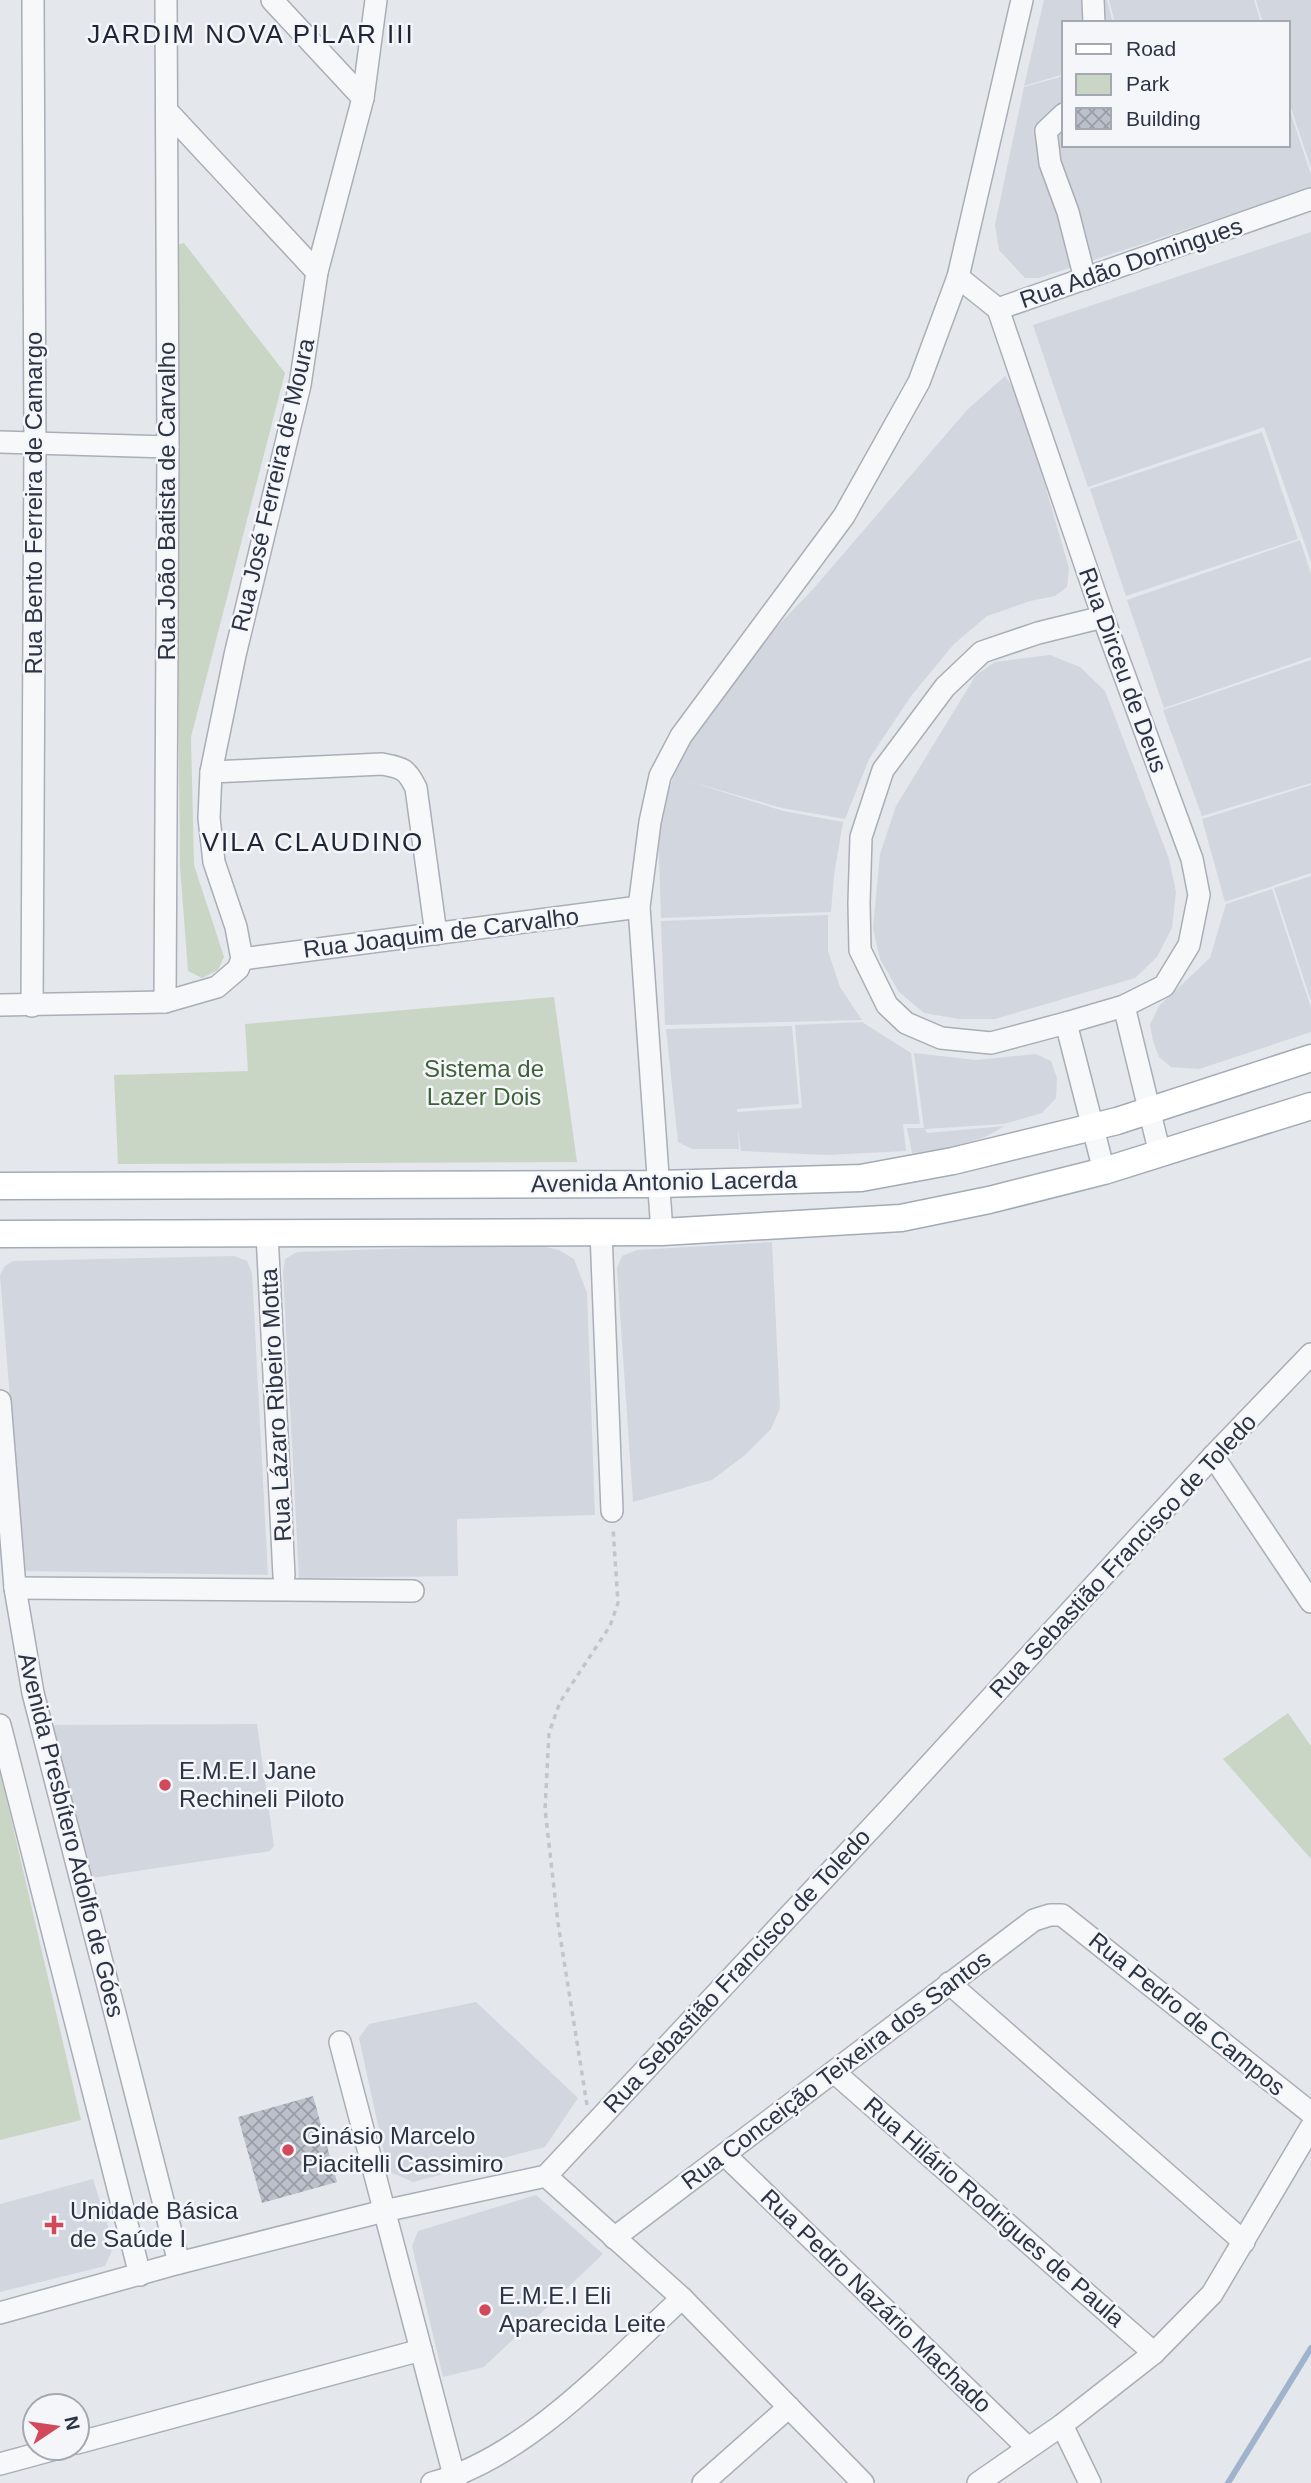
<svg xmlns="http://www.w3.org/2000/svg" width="1311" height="2483" viewBox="0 0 1311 2483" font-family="Helvetica,sans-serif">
	<defs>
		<pattern id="building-cross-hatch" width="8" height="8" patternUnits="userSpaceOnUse" patternTransform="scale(1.75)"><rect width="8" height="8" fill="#bbc0ca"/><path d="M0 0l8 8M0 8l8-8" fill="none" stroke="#989da6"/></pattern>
	</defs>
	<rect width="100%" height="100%" fill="#e4e7ec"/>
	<g fill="#d2d6de">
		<path d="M1044 0H1107L1113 23H1064V74L1024 86Z"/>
		<path d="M1109 0H1254L1261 23H1115Z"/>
		<path d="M1256 0H1311V168L1288 99V23H1263Z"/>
		<path d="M1064 76V145H1288V105L1311 175V188L1039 278H1025L999 250 995 225 1024 87Z"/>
		<path d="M1311 232V562L1264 427 1088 487 1033 325Z"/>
		<path d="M1005 376 1019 396 1069 568 1067 587 1055 596 1030 601 987 616 954 644 911 696 869 759 845 819 782 808 688 781 783 811 843 822 834 875 831 912 661 918 658 824 673 777 670 776 688 746 745 660 814 588 967 410Z"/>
		<path d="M1262 432 1298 539 1126 596 1090 489Z"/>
		<path d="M1300 540 1311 574V657L1164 708 1127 600Z"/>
		<path d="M1050 655 1080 667 1105 691 1169 859 1176 892 1172 928 1157 957 1135 978 995 1019H959L924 1013 899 992 880 959 873 928 880 854 896 806 976 675 995 662Z"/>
		<path d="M1311 660V783L1202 816 1163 710Z"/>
		<path d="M1311 785V873L1225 902 1202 819Z"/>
		<path d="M1311 876V1001L1274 888Z"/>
		<path d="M1272 889 1311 1008V1032L1199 1069 1171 1067 1159 1057 1153 1041 1150 1025 1159 1006 1210 958 1226 904Z"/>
		<path d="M828 915V951L840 987 862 1020 665 1025 661 921Z"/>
		<path d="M862 1022 911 1053 920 1124H903L906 1151 827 1155 741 1151 738 1128 739 1149H692L678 1142 666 1029 792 1026 799 1104 737 1109V1112L802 1108 795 1025Z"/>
		<path d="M914 1053 976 1060 1036 1054 1051 1061 1057 1078 1056 1098 1042 1113 1004 1124 925 1129 927 1133 1005 1126 985 1137 948 1149 912 1153 907 1128H924Z"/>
		<path d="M772 1242 780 1408 771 1429 745 1455 712 1480 633 1502 617 1268 622 1256 637 1250Z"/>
		<path d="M504 1245 542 1246 559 1250 574 1259 587 1293 595 1515 457 1519 458 1576 299 1578 283 1272 285 1259 297 1252Z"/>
		<path d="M234 1256 247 1261 252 1273 268 1575 24 1571 0 1275 5 1266 13 1261Z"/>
		<path d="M257 1724 274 1846 270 1851 91 1878 48 1725Z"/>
		<path d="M476 2002 578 2098 545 2147 413 2182 388 2171 359 2038 369 2024Z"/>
		<path d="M93 2179 114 2246 105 2266 0 2292V2204Z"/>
		<path d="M536 2195 603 2254 484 2367 443 2377 412 2246 418 2231Z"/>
	</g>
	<g fill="#c9d6c5">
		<path d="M184 243 285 373 191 737 194 865 224 957 218 970 202 978 188 971 180 867 174 246Z"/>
		<path d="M554 997 577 1162 118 1164 114 1075 248 1071 245 1024Z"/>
		<path d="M1288 1713 1311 1746V1859L1223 1759Z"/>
		<path d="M0 1771 81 2120 0 2140Z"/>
	</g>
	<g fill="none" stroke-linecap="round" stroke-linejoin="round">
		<path stroke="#9fb4cc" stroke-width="6" d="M1228 2483 1311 2348"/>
	</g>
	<path fill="url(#building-cross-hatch)" d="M313 2096 337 2182 262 2203 238 2117Z"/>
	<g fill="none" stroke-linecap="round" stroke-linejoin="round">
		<g stroke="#a9aeb7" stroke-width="24">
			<g id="minor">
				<path d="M272 0 363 98"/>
				<path d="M1093 0 1094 23"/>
				<path d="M168 112 317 272"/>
				<path d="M1064 114 1046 131 1050 163 1068 212 1085 279"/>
				<path d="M958 277 998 309 1311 199"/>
				<path d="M998 309 1103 617 1192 859 1199 895 1189 945 1164 986 1124 1006 1066 1023 991 1043 941 1038 906 1023 887 1005 860 950 859 903 861 837 883 770 945 687 982 652 1038 633 1103 617"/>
				<path d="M0 442 168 447"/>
				<path d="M211 772 382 764C403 768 407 769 416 788L436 934"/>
				<path d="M242 959 639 907"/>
				<path d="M165 1002 168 447 166 0"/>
				<path d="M0 1005 165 1002 217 987 238 969 242 959 236 927 214 862 209 818 211 772 235 655 300 385 317 272 363 98 376 0"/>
				<path d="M32 1006 35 444 33 0"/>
				<path d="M1124 1006 1160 1154"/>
				<path d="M1066 1023 1104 1171"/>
				<path d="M601 1232 612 1511"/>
				<path d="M662 1232 639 907 650 822 660 776 681 736 844 516 919 382 958 277 1022 0"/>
				<path d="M267 1233 284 1576"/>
				<path d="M0 1401 15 1588 33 1693 179 2263"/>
				<path d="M1213 1456 1311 1602"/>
				<path d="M15 1588 413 1591"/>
				<path d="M0 1725 140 2275"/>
				<path d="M949 1983 1244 2242"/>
				<path d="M340 2042 456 2483"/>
				<path d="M834 2072 1154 2353"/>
				<path d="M725 2155 1027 2447"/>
				<path d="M546 2176 682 2298 863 2483"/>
				<path d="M614 2238 1034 1920 1050 1915H1062L1311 2113"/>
				<path d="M0 2313 179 2263 384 2211 546 2176 890 1808 1213 1456 1311 1354"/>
				<path d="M1062 2425 1090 2483"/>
				<path d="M77 2443 421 2350"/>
				<path d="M0 2464 59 2448"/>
				<path d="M432 2483C527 2457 611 2364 682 2298"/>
				<path d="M703 2483 789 2407"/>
				<path d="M978 2483 1062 2425 1154 2353 1212 2294 1311 2127"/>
			</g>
		</g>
		<g stroke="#a3abb8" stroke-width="29">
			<g id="major">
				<path d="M0 1186 660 1184 861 1178 953 1161 1117 1121 1311 1058"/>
				<path d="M0 1234 662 1232 901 1218 989 1200 1104 1171 1311 1106"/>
			</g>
		</g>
		<path stroke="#c2c5cb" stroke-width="3.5" stroke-dasharray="5 5" stroke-linecap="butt" d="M587 2105 558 1923 545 1809 549 1733 560 1702 610 1626 618 1603 613 1528"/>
		<use href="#minor" stroke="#f7f8fa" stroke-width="21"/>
		<use href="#major" stroke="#fff" stroke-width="26"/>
	</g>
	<g fill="#d1495b" stroke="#f4f6f9" stroke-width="2.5">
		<circle cx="165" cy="1785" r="7"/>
		<circle cx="288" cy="2150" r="7"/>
		<path d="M50.5 2214.5h7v7h7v7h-7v7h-7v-7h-7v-7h7z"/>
		<circle cx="485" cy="2310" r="7"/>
	</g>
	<g text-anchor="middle" stroke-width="5" stroke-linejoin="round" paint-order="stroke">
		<g font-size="24" fill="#2b3445" stroke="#f4f6f9">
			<text transform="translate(1131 263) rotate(-19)" y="8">Rua Adão Domingues</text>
			<text transform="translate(273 485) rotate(-77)" y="8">Rua José Ferreira de Moura</text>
			<text transform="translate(167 501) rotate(-90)" y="8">Rua João Batista de Carvalho</text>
			<text transform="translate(34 503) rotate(-90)" y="8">Rua Bento Ferreira de Camargo</text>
			<text transform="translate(1123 670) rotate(70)" y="8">Rua Dirceu de Deus</text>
			<text transform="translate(441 933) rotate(-7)" y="8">Rua Joaquim de Carvalho</text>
			<text transform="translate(664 1182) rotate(-1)" y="8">Avenida Antonio Lacerda</text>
			<text transform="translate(276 1405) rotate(-93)" y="8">Rua Lázaro Ribeiro Motta</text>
			<text transform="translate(1123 1556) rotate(-47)" y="8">Rua Sebastião Francisco de Toledo</text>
			<text transform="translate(71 1835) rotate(76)" y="8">Avenida Presbítero Adolfo de Góes</text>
			<text transform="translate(737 1971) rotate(-47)" y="8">Rua Sebastião Francisco de Toledo</text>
			<text transform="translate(1187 2014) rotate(39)" y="8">Rua Pedro de Campos</text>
			<text transform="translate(836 2070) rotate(-37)" y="8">Rua Conceição Teixeira dos Santos</text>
			<text transform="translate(994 2212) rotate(41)" y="8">Rua Hilário Rodrigues de Paula</text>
			<text transform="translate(876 2301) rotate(44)" y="8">Rua Pedro Nazário Machado</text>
		</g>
		<g font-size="24" fill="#3f6138" stroke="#f4f6f9">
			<text x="484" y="1077">Sistema de<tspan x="484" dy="28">Lazer Dois</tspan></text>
		</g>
		<g font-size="24" fill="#2b3445" stroke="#f4f6f9" text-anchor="start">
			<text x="179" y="1779">E.M.E.I Jane<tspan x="179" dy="28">Rechineli Piloto</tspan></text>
			<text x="302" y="2144">Ginásio Marcelo<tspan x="302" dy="28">Piacitelli Cassimiro</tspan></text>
			<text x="70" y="2219">Unidade Básica<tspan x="70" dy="28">de Saúde I</tspan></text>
			<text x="499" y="2304">E.M.E.I Eli<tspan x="499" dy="28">Aparecida Leite</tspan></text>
		</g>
		<g font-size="26" letter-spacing="2" fill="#1d2536" stroke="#f4f6f9">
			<text x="251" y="43">JARDIM NOVA PILAR III</text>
			<text x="313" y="851">VILA CLAUDINO</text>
		</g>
	</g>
	<rect x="1062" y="21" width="228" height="126" fill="#f4f6f9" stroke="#a4a8b1" stroke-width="2"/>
	<rect x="1076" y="44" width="35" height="10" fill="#ffffff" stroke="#a4a8b1" stroke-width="2"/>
	<text x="1126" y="56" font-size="21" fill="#2b3445">Road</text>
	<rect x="1076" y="74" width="35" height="21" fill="#c9d6c5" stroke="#a4a8b1" stroke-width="2"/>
	<text x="1126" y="91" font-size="21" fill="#2b3445">Park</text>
	<rect x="1076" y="108" width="35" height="21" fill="url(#building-cross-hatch)" stroke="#a4a8b1" stroke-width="2"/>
	<text x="1126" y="126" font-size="21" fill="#2b3445">Building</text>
	<g transform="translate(56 2427) rotate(77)"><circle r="33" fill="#f4f6f9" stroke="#a4a8b1" stroke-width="2"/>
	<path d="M0-5L12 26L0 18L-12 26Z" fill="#d1495b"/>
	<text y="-10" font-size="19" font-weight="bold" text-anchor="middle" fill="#2b3445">N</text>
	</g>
</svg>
